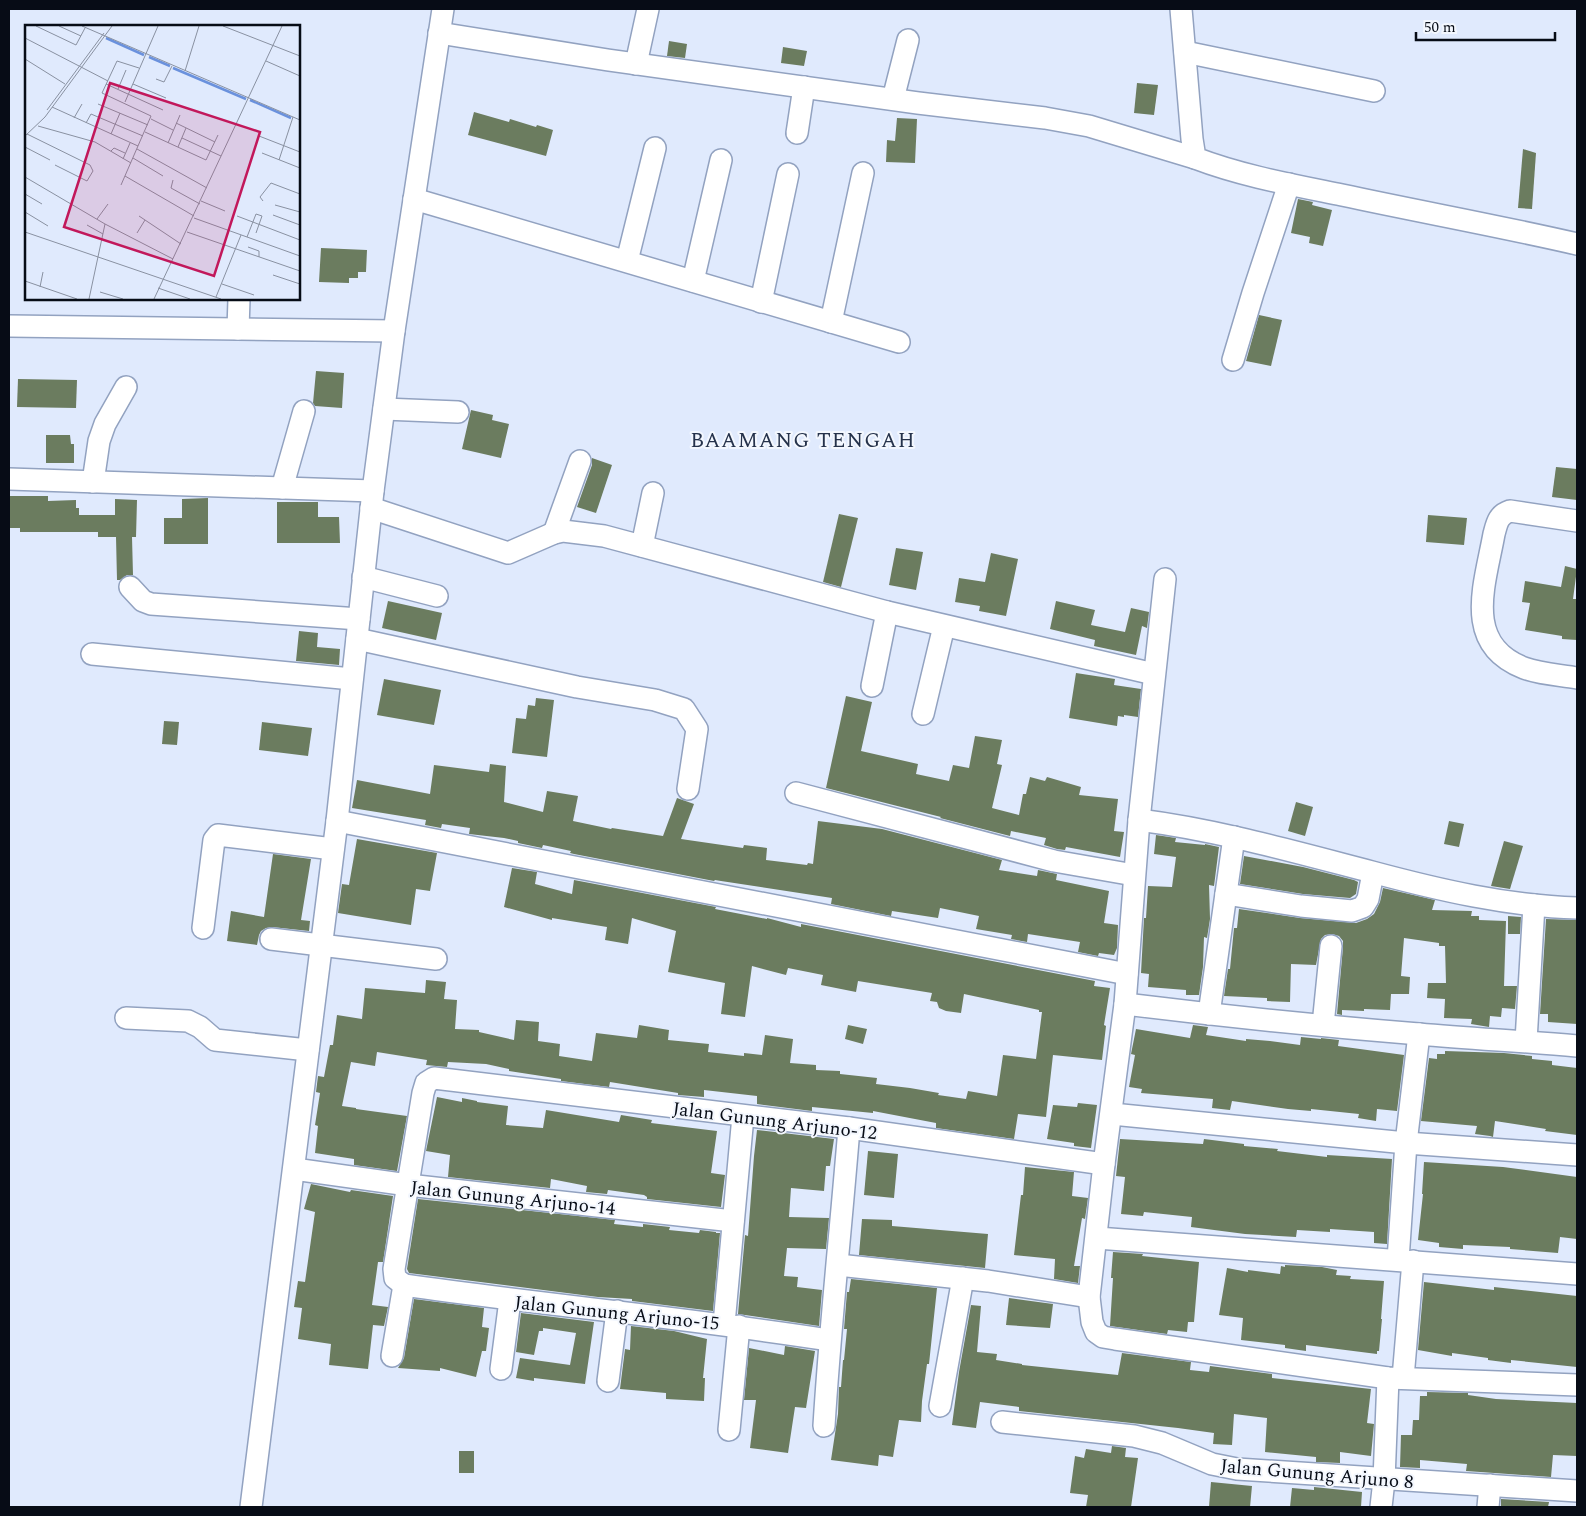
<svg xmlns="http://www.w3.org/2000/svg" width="1586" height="1516" viewBox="0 0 1586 1516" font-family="Spectral,serif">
	<rect width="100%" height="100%" fill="#e0eafd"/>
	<g fill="#6b7c5f">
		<path d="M669 41 687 44 685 58 667 56Z"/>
		<path d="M783 47 807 51 804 66 781 63Z"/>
		<path d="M1137 83 1158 85 1154 115 1134 113Z"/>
		<path d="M474 112 509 122 510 119 536 127 537 125 553 130 546 156 468 135Z"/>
		<path d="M897 118 917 119 915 163 886 162 887 140 895 141Z"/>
		<path d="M1523 149 1536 153 1532 209 1518 208Z"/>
		<path d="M1298 199 1313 202 1312 205 1332 210 1323 246 1309 243 1310 237 1291 233Z"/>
		<path d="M321 248 367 250 366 272H358V278H349V283L319 282Z"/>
		<path d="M1259 315 1282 320 1271 366 1246 361Z"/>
		<path d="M316 371 344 373 342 408 315 406 313 403Z"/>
		<path d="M18 379 77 380 76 408 17 407Z"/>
		<path d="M471 410 493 415 492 420 509 424 501 458 462 449Z"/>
		<path d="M46 435H70L71 444H74V463H46Z"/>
		<path d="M592 458 612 465 596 513 577 507 592 465Z"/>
		<path d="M1556 467 1577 469V500L1552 497Z"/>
		<path d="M9 496H48V501L76 500V508H79V515H115V499L137 500 136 537H132L133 575H127L120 580H117L116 537H98V532H20V528H9Z"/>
		<path d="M208 498V544H164V518H182V499Z"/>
		<path d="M277 502H318V517H339L340 543H277Z"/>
		<path d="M839 514 858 518 841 587 823 582Z"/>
		<path d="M1428 515 1467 518 1464 545 1426 542Z"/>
		<path d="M896 548 923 552 916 590 889 585Z"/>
		<path d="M991 553 1018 559 1006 616 979 611 980 606 955 602 959 578 985 582Z"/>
		<path d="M1565 566 1577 569 1573 599H1577V640L1562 639V636L1525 630 1530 603 1522 602 1525 581 1561 587Z"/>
		<path d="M388 601 442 613 436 640 382 628Z"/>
		<path d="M1056 601 1095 610 1091 625 1125 632 1131 608 1149 612 1147 628 1142 626 1136 655 1094 646 1095 640 1050 629Z"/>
		<path d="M299 631 318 633 317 647 340 649 339 665 296 661Z"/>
		<path d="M1076 673 1115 679 1114 685 1141 689 1138 717 1124 715V717L1118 716 1117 726 1069 718Z"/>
		<path d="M384 679 441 690 434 725 377 715Z"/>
		<path d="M846 696 872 702 861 751 918 764 916 774 949 781 953 765 969 768 975 736 1002 740 997 764 1002 765 992 808 1019 815 1023 794H1026L1030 777 1045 781 1047 777 1081 787 1079 795 1118 799 1114 831 1124 832 1120 857 1066 847 1065 850 1057 849 1044 845 1046 838 1011 831 1010 836 940 818 941 817 826 788Z"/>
		<path d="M536 698 554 700 547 757 512 753 516 718 526 719 528 705 535 706Z"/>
		<path d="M164 721 179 722 177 745 162 744Z"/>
		<path d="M262 722 312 728 308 756 259 750Z"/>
		<path d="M490 764 506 766 504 802 543 812 547 791 578 796 573 821 611 829 612 828 663 836 677 798 694 804 681 839 743 848 744 845 767 848 766 860 807 865 808 863 813 864 818 821 882 829 1002 860 999 870 1037 876 1038 870 1057 874 1056 880 1109 891 1104 923 1118 925 1117 948 1114 955 1099 953 1098 956 1078 952 1080 942 1028 934 1027 942 1011 939 1012 935 976 929 979 916 940 908 938 918 892 911 891 916 831 904 832 898 721 881 715 880 714 881 574 854 570 853 571 851 543 845 542 848 518 843V841L504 838 469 834 470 828 442 824 441 828 425 825 426 820 352 808 357 780 430 794 434 765 489 772Z"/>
		<path d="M1296 802 1313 807 1305 836 1288 831Z"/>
		<path d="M1449 821 1464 824 1459 847 1444 844Z"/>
		<path d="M1156 835 1176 838 1175 842 1205 845V844L1219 847 1214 886 1209 885 1210 919 1207 938 1204 937 1203 967 1199 995H1186V990L1148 987 1149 974 1141 973 1144 918H1146L1148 886 1172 887 1176 857 1154 854Z"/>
		<path d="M357 839 437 853 430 891 416 889 411 925 338 913 342 884 349 885Z"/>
		<path d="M1504 841 1523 846 1510 889 1491 886Z"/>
		<path d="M273 854 311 859 301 920 310 921 309 931 272 927 266 928 261 931 259 935 257 945 227 941 231 911 264 917Z"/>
		<path d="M1244 856 1303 867 1354 880 1358 882 1356 894 1350 898 1303 894 1240 884Z"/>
		<path d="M512 868 537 872 535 884 572 894 574 880 716 907 715 909 767 919V918L801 927V924L1095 981 1094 986 1110 988 1104 1025 1106 1026 1102 1060 1053 1055 1046 1117 1018 1114 1014 1139 936 1128V1123L873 1111V1113L812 1107V1111L757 1104V1096L704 1090V1097L678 1095V1093L610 1082 609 1087 561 1081V1079L509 1071V1069L486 1064 448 1062 447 1067 426 1065 427 1060 377 1052 375 1066 351 1062 342 1106 356 1108V1109L407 1116 397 1171 354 1165V1159L315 1153 318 1126 315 1125 320 1093 316 1092 318 1076 324 1077 330 1045H333L337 1015 362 1019 365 988 425 993 426 980 446 982 444 999 457 1000 455 1029 479 1030V1032L514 1040 516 1020 539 1022 538 1041 560 1044 559 1056 592 1061 596 1033 637 1038 639 1025 669 1030 668 1040 709 1044 708 1052 744 1056V1053L762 1055 765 1035 793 1039 790 1063 816 1065V1070L840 1071V1074L877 1078 876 1084 910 1088 939 1093 938 1095 966 1099 968 1091 997 1096 1003 1055 1036 1059 1042 1012H1039V1010L964 994 961 1013 946 1011 939 1008 937 1002 930 1001 932 993 858 981 856 992 821 985 823 975 788 968 786 975 752 966 745 1017 721 1014 725 983 668 972 676 931 632 918 628 944 605 940 607 927 552 918V920L504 907Z"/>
		<path d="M1383 888 1435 900 1432 910 1472 911 1471 916H1479V920L1506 921 1504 986H1517L1515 1009 1502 1008 1501 1017 1490 1016 1489 1027 1471 1024 1472 1019 1444 1018 1445 999 1427 998 1428 983H1446L1445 946H1439V943L1404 938 1401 976 1410 977 1409 994H1391L1390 1010 1364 1009V1011L1342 1010V1015L1337 1014 1343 947V941L1339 936 1332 934 1325 935 1321 939 1316 965 1291 964 1290 1002 1267 1001V998L1224 996 1228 969H1230L1234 928H1237L1239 909 1300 918 1356 923 1367 919 1374 914 1380 902Z"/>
		<path d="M1508 916 1521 917 1520 934H1508Z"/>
		<path d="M1546 919 1577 920V1024L1548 1022V1014H1540Z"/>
		<path d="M848 1025 867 1029 863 1044 845 1039Z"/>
		<path d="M1193 1025 1208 1027 1206 1035 1246 1041V1039L1270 1041 1300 1045 1301 1037 1321 1039V1038L1339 1040 1338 1046 1404 1055 1397 1111 1377 1109 1376 1121 1358 1118 1359 1114 1311 1109V1111L1288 1109 1232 1101 1230 1110 1212 1108 1213 1099 1141 1093 1142 1089 1129 1087 1135 1055 1131 1054 1136 1029 1190 1038Z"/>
		<path d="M1445 1051 1504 1053 1532 1056V1059L1552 1061V1065L1577 1068V1135L1545 1131 1546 1129 1495 1121 1493 1137 1490 1136 1475 1134 1477 1126 1421 1121 1429 1058 1437 1059V1054H1445Z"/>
		<path d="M437 1097 462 1102V1098L477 1101V1102L508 1106 506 1125 543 1128 546 1110 619 1122 621 1115 652 1120 651 1123 717 1131 711 1173 725 1175 721 1207 647 1199V1197L644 1195 608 1190 607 1194 586 1192 587 1186 551 1179 550 1188 448 1177 450 1155 426 1151Z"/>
		<path d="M1078 1103 1097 1105 1091 1148 1074 1146V1143L1047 1139 1053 1105 1077 1107Z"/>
		<path d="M757 1130 834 1139 830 1166H826L824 1191 791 1188 789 1217 829 1218 826 1249 787 1248 784 1276 798 1277 797 1287 822 1290 819 1326 738 1314 745 1235 748 1236 754 1156Z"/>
		<path d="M1120 1139 1203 1144 1204 1139 1244 1144V1146L1278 1149 1277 1151 1327 1157V1155L1392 1159 1387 1244 1374 1243V1232L1330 1229V1232L1297 1230 1296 1237 1245 1234 1191 1227 1192 1217 1144 1212 1143 1216 1121 1214 1125 1177 1116 1176Z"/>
		<path d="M868 1151 898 1154 894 1198 864 1195Z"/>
		<path d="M1424 1162 1503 1167 1577 1177V1239L1560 1237 1558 1253 1510 1249V1247L1463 1245V1249L1439 1247V1243L1418 1240 1423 1194H1422Z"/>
		<path d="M1025 1167 1074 1172 1072 1196 1088 1198 1085 1219 1082 1218 1074 1266H1080L1078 1283 1054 1279 1055 1259 1014 1255 1021 1195H1023Z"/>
		<path d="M311 1184 350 1192 351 1190 393 1196 383 1262H378L372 1305 388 1307 384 1326 373 1325 368 1369 329 1365 331 1344 298 1339 302 1308 294 1307 298 1281 305 1282 315 1212 304 1209Z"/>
		<path d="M418 1199 615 1220 614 1224 643 1227V1224L670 1227 669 1230 699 1233 700 1230 716 1232V1233H720L713 1311 632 1301V1299L598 1297 409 1273 407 1269Z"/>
		<path d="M862 1219 892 1220V1226L988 1234 985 1268 859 1255Z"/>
		<path d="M1113 1252 1143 1254 1142 1256 1199 1262 1194 1322H1188L1187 1332 1168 1330 1167 1334 1110 1326 1113 1278H1111Z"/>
		<path d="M1285 1265 1322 1267 1337 1270 1336 1275 1351 1276 1350 1279 1384 1281 1381 1319H1382L1379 1351H1377V1354L1306 1345V1351L1285 1348V1345L1241 1340 1243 1318 1219 1315 1227 1268 1248 1272V1270L1280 1274 1281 1266 1285 1267Z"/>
		<path d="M851 1279 937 1288 929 1364H927L922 1401 921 1422 899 1420 893 1457 879 1455 878 1466 831 1460 838 1414 839 1387H841L843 1360H844L847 1329H844L847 1292H849Z"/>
		<path d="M1424 1282 1494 1290V1287L1577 1296V1367L1511 1360V1363L1488 1360V1358L1452 1353V1356L1418 1350Z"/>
		<path d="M1009 1298 1053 1304 1050 1328 1006 1325Z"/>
		<path d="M414 1299 484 1308 482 1327 489 1328 486 1351H482L476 1377 440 1368V1371L398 1368 404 1358Z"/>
		<path d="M971 1305 981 1306 977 1352 997 1354 996 1360 1022 1364V1365L1118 1375 1122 1353 1191 1362 1190 1370 1209 1372 1210 1366 1272 1374V1378L1371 1389 1367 1423 1374 1424 1371 1456 1340 1452V1463L1316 1462V1457L1265 1452 1267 1418 1234 1414 1232 1445 1213 1444 1214 1433 1178 1428 1019 1411V1407L980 1402 976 1428 952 1425 959 1372Z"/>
		<path d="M521 1313 594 1322 585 1384 534 1378V1381L516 1378 520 1358 570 1365 576 1333 543 1328V1331H539L534 1355 516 1352Z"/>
		<path d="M631 1326 674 1331 707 1339 703 1378H705L704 1401 666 1399V1393L620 1389 625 1349 630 1350Z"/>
		<path d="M785 1346 815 1351 806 1408 795 1407 788 1453 750 1448 756 1400H744L749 1348 784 1355Z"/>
		<path d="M1427 1392 1468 1393V1395L1496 1399 1577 1403V1456L1553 1455 1551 1477 1466 1471 1467 1464 1420 1460V1468L1400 1467 1401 1435H1412L1413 1420H1419L1420 1396H1427Z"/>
		<path d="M1112 1446 1126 1448 1125 1457 1138 1458 1131 1507H1086L1088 1495 1070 1493 1075 1456 1084 1458 1086 1449 1111 1453Z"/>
		<rect x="459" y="1451" width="15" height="22"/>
		<path d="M1211 1482 1252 1486 1250 1507H1209Z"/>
		<path d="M1314 1487 1362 1492 1361 1507H1290L1292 1488 1314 1490Z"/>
		<path d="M1501 1499 1549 1502 1548 1507H1501Z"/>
	</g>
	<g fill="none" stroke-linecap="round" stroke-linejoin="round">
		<g stroke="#92a2c0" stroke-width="24">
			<g id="minor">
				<path d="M1181 9 1192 139 1195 158C1242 176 1293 185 1342 195 1421 212 1499 226 1577 244"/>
				<path d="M439 33 608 60 918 103 1045 118 1089 126 1195 158"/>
				<path d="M1185 52 1374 91"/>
				<path d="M636 64 648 9"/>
				<path d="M893 99 908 40"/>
				<path d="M797 133 804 87"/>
				<path d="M414 199 899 342"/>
				<path d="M627 261 655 148"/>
				<path d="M693 281 721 160"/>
				<path d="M761 302 788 174"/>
				<path d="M831 322 863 173"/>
				<path d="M9 326 394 331"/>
				<path d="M238 329 239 299"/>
				<path d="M1233 360 1253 293 1289 184"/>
				<path d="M384 409 458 412"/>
				<path d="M9 479 373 491"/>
				<path d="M93 482 99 441 105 424 126 387"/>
				<path d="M282 488 304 411"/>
				<path d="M371 508 508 553 554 533 563 531 604 536 887 612 1154 674"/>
				<path d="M1577 521 1510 511C1498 515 1497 523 1494 534 1485 584 1462 644 1524 668 1540 674 1560 675 1577 678"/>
				<path d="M554 533 580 461"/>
				<path d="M642 546 653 493"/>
				<path d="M363 577 437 596"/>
				<path d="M1165 579 1139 820 1125 1004 1104 1164 1089 1297 1092 1322 1096 1332 1103 1337 1115 1339 1388 1378 1577 1385"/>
				<path d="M130 587 143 601 151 604 359 619"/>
				<path d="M357 639 577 687 655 700 684 709 697 729 688 789"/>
				<path d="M92 654 352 679"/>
				<path d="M872 686 887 612"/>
				<path d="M923 714 944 626"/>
				<path d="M796 793 1054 861 1134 875"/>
				<path d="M1139 820C1218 830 1295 852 1372 872 1439 890 1508 906 1577 908"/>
				<path d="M337 821 1127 974"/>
				<path d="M1226 894 1301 906 1352 911 1363 907 1368 899 1373 873"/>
				<path d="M203 928 214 840 218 835 333 849"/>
				<path d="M271 939 436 959"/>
				<path d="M1125 1004C1222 1016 1320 1026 1419 1034 1472 1039 1524 1041 1577 1046"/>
				<path d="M1209 1014 1234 837"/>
				<path d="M126 1018 188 1021 200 1027 215 1040 308 1050"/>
				<path d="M1323 1025 1331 946"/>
				<path d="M1526 1041 1534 905"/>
				<path d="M1112 1114 1406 1143 1577 1155"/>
				<path d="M294 1169 408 1185 733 1221"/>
				<path d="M1097 1238 1577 1274"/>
				<path d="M1398 1260 1406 1143 1419 1034"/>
				<path d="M838 1265 988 1281 1089 1297"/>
				<path d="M404 1285 395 1278 394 1269 423 1093 426 1083 434 1078 849 1128 1104 1164"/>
				<path d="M404 1285C545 1305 688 1318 829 1340"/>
				<path d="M724 1324 743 1116"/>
				<path d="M392 1356 404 1285"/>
				<path d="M501 1369 510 1300"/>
				<path d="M1403 1378 1413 1261"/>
				<path d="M608 1381 617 1311"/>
				<path d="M940 1406 963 1278"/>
				<path d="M1002 1422 1134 1436 1162 1443 1212 1464 1237 1469 1577 1491"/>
				<path d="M824 1426C830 1327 841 1228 849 1128"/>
				<path d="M729 1430 739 1326"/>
				<path d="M251 1507 337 821 373 491 394 331 443 9"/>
				<path d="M1381 1507 1384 1480 1388 1378"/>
				<path d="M1488 1507 1490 1485"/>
			</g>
		</g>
		<use href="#minor" stroke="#fff" stroke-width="21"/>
	</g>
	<g text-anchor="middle" stroke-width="4" stroke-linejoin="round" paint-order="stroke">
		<g font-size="19" fill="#070c16" stroke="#f3f7fe">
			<text transform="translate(775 1120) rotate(7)" y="7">Jalan Gunung Arjuno-12</text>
			<text transform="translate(513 1197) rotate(6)" y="7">Jalan Gunung Arjuno-14</text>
			<text transform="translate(617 1312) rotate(6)" y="7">Jalan Gunung Arjuno-15</text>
			<text transform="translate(1317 1473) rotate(5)" y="7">Jalan Gunung Arjuno 8</text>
		</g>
		<g font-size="21" letter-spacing="1" fill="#25324b" stroke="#f3f7fe">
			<text x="803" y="447">BAAMANG TENGAH</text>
		</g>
	</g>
	<g transform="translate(25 25)">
		<rect width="275" height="275" fill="#e0eafd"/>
		<path fill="none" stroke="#6a91dd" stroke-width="2.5" d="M81 13 119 30M124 32 145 41M148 43 221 74M225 75 266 93"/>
		<path fill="none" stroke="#8991a1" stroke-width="1" d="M11 1 51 20 60 3M34 1 56 11M57 1 275 95M198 1 275 31M0 13 83 56M0 34 40 59M241 36 275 51M160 46 174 1M131 54 139 57 147 41M81 59 138 85M108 59 141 73M93 64 101 45M100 77 133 1M73 79 123 100M27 82 113 121M22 85 79 8M49 93 57 79M126 94 148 105M61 98 66 89 118 111M151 98 190 117M13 101 70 117 106 138M120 107 181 135 193 110M2 109 65 140 68 146 62 156 30 140M86 109 95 88M0 111 20 92 87 1M234 111 275 127M157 113 196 131M143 118 155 90M0 122 25 135M153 122 161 103M112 124 182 163M86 126 89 123 100 128M237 128 275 143M108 133 138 151M98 134 105 118M254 135 268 92M100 151 169 191M0 152 80 199 64 274M148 155 146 163 175 179M96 160 126 91 77 68 92 36 114 43M0 169 17 179M176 176 200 186M238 176 235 172 246 158 275 169M250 180 275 187M0 187 23 201M248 190 275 200M114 191 156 219M212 191 275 215M169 193 275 231M72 194 83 179M80 199 148 234M62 200 78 209M0 207 196 274M162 207 275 246M112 208 120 195M222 212 231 189 237 191 231 208M223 222 234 226V232M248 250 275 259M0 256 52 274M197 259 229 270M15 262 18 247M133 263 165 274M75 267 98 274M191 272 216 210M129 274 257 1"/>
		<path fill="#c2185b" fill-opacity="0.15" stroke="#c2185b" stroke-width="2.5" d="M85 58 235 107 189 251 39 202Z"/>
		<rect width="275" height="275" fill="none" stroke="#070c16" stroke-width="2.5"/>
	</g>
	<rect width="1586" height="1516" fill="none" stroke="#070c16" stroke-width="20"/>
	<path d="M1416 32v8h139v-8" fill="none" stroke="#070c16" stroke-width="2.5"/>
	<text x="1424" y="32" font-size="15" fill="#070c16" stroke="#f3f7fe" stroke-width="4" paint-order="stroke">50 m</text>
</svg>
